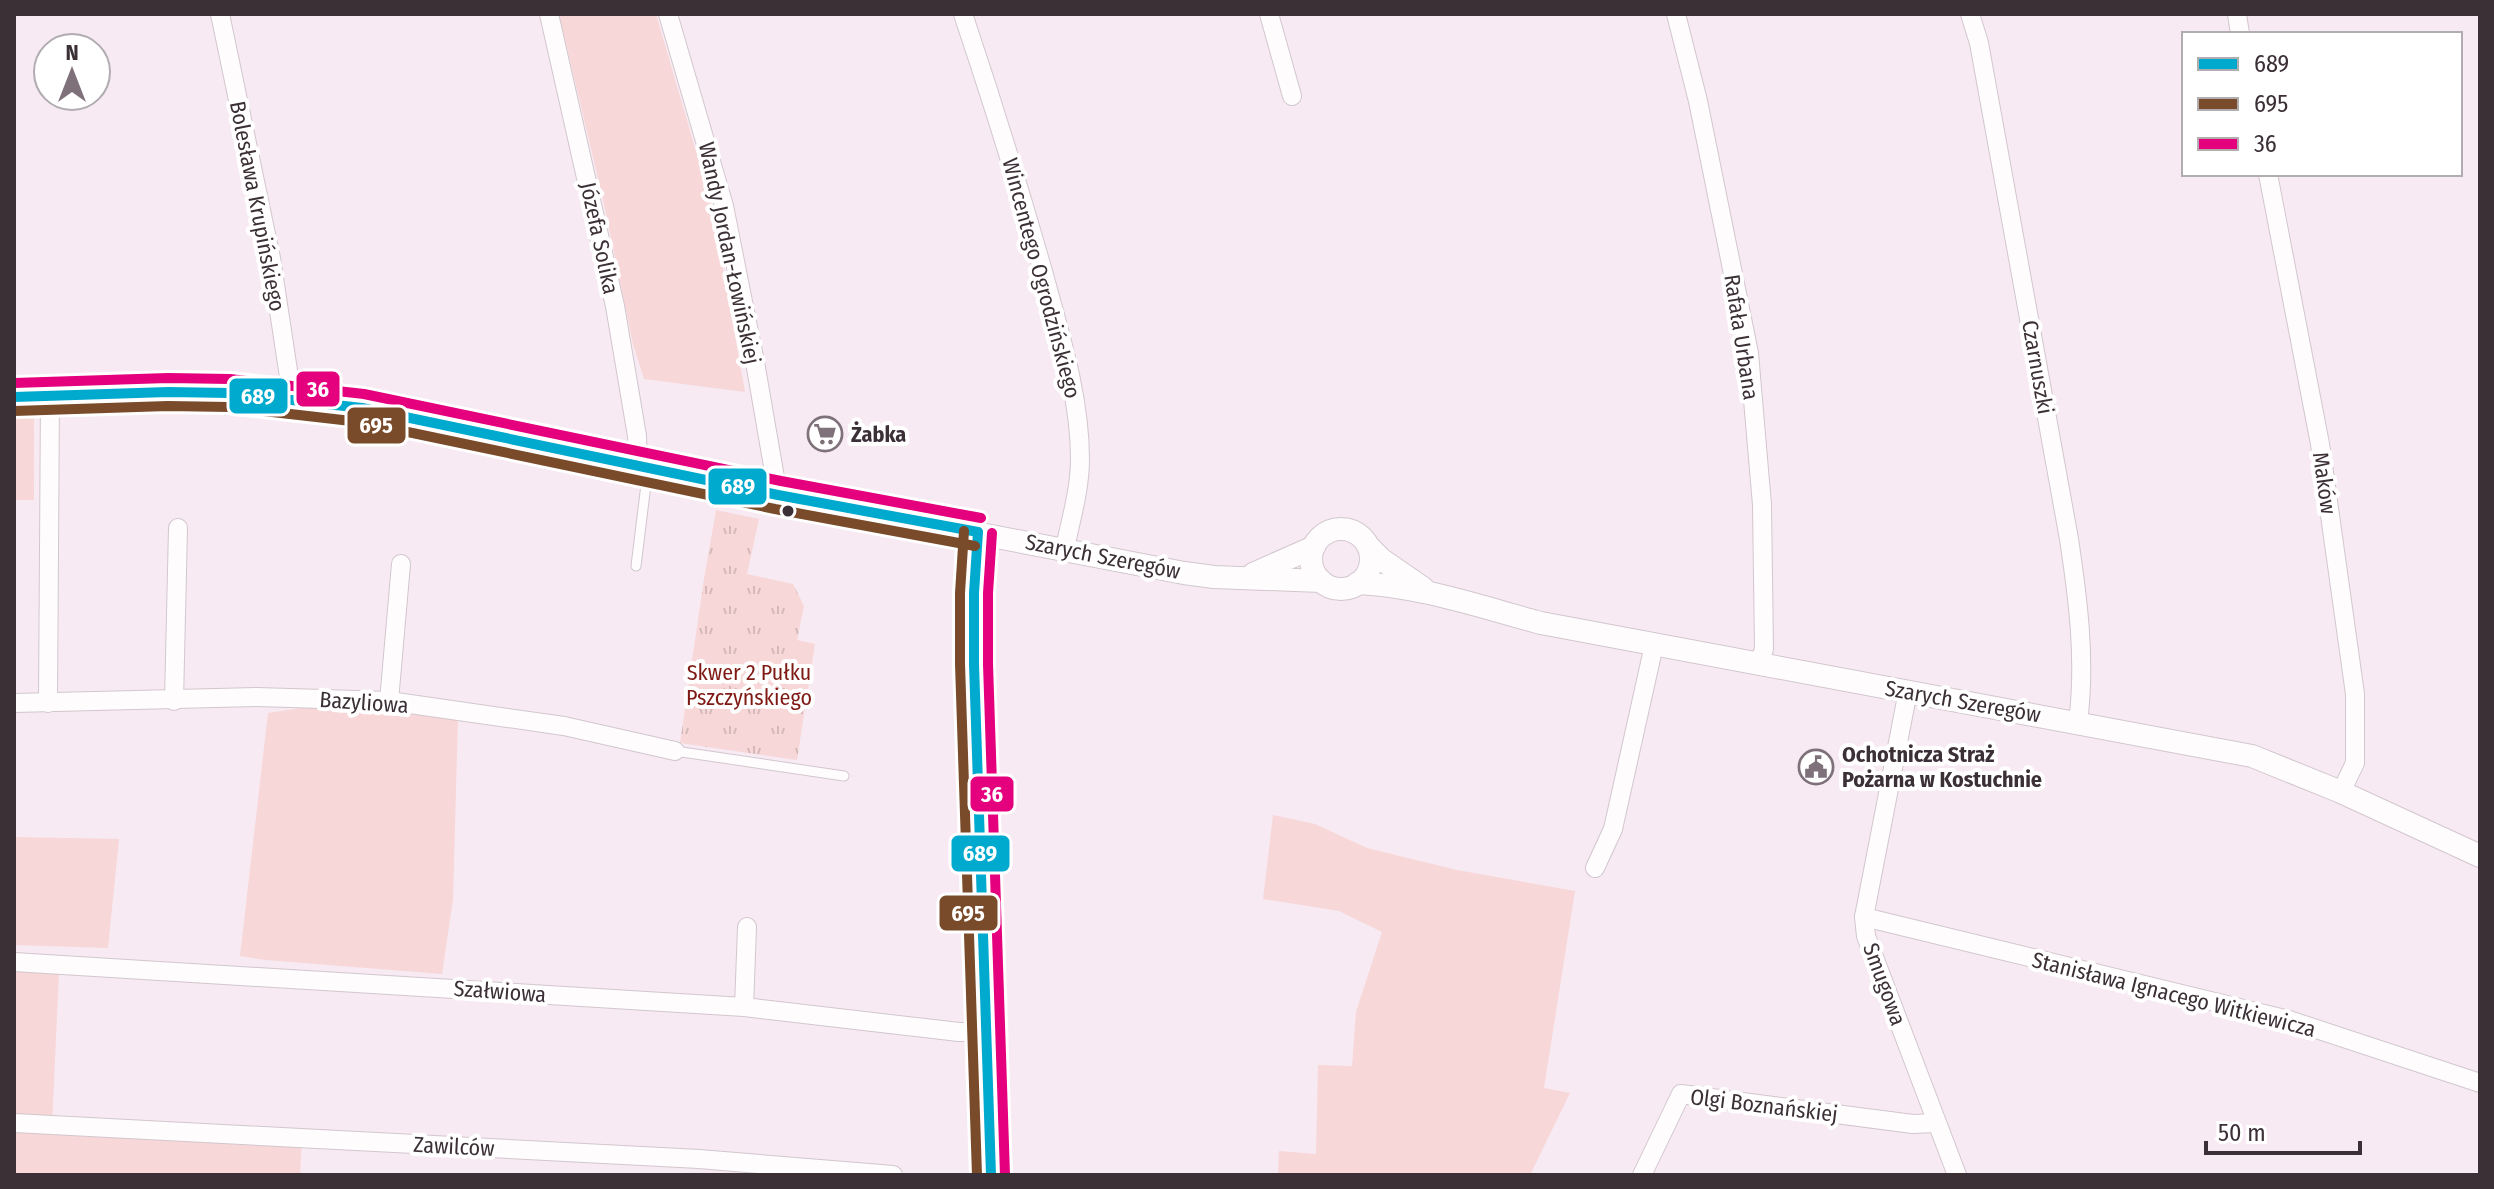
<svg xmlns="http://www.w3.org/2000/svg" width="2494" height="1189" viewBox="0 0 2494 1189" font-family="'Fira Sans Condensed',sans-serif">
	<defs>
		<pattern id="park-tufts" width="24" height="20" patternUnits="userSpaceOnUse" patternTransform="scale(2)"><rect width="24" height="20" fill="#f7d7d7"/><path d="M3 7l-1-3M5 7V3M7 7l1-3M15 17l-1-3M17 17v-4M19 17l1-3" fill="none" stroke="#d5b9b9"/></pattern>
	</defs>
	<rect width="100%" height="100%" fill="#f8eaf3"/>
	<g fill="#f7d7d7">
		<path d="M559 14H656L712 206 745 392 644 379 633 344 603 199Z"/>
		<path d="M14 415H30L34 419V500H14Z"/>
		<path d="M308 707 458 718 453 899 442 974 266 960 240 956 268 713Z"/>
		<path d="M1273 815 1315 824 1367 848 1457 870 1575 891 1544 1088 1570 1093 1530 1175H1278L1279 1151 1316 1154 1318 1065 1352 1066 1356 1012 1382 932 1339 911 1263 899Z"/>
		<path d="M14 837 119 839 108 948 14 945Z"/>
		<path d="M14 970 59 972 52 1125 302 1140 300 1175H14Z"/>
	</g>
	<path fill="url(#park-tufts)" d="M716 510 759 519 747 574 793 584 804 606 797 640 815 644 797 760 680 743 704 579Z"/>
	<g fill="none" stroke-linecap="round" stroke-linejoin="round">
		<g stroke="#d2c7ce" stroke-width="11">
			<g id="service">
				<path d="M636 566 648 468"/>
				<path d="M675 751 844 776"/>
			</g>
		</g>
		<g stroke="#d2c7ce" stroke-width="20">
			<g id="minor">
				<path d="M220 14 271 258 289 377V399"/>
				<path d="M549 14 615 306 637 436 638 465"/>
				<path d="M668 14 724 206 755 362 778 495"/>
				<path d="M963 14C992 100 1019 187 1044 275 1060 334 1080 397 1080 459 1080 489 1071 519 1065 548"/>
				<path d="M1269 14 1292 96"/>
				<path d="M1676 14 1698 101 1749 353 1762 505 1764 649 1759 664"/>
				<path d="M1970 14 1979 43 2069 539C2078 599 2086 661 2078 722"/>
				<path d="M2237 14 2240 34"/>
				<path d="M2268 174 2320 444 2355 694V763L2341 792"/>
				<path d="M1908 691 1864 917 1866 936 1957 1175"/>
				<path d="M174 701 178 528"/>
				<path d="M389 701 401 564"/>
				<path d="M14 703 257 697 389 701 564 726 675 751"/>
				<path d="M48 703 50 396"/>
				<path d="M1595 868 1613 829 1654 645"/>
				<path d="M1864 917 2289 1020 2480 1083"/>
				<path d="M14 962 744 1007 959 1032H986"/>
				<path d="M744 1007 747 927"/>
				<path d="M14 1123 699 1159 893 1175"/>
				<path d="M1642 1175 1681 1094 1913 1124 1936 1123"/>
			</g>
		</g>
		<g stroke="#d2c7ce" stroke-width="24">
			<g id="tertiary">
				<path d="M14 397 168 392 230 393 362 408 778 495 1184 573 1214 577 1321 581"/>
				<circle cx="1341" cy="559" r="30"/>
				<path d="M978 532 974 593V664L991 1175"/>
				<path d="M1368 546 1381 559 1423 588"/>
				<path d="M1253 574 1314 547"/>
				<path d="M1358 583C1421 586 1481 607 1541 623L2252 756 2341 792 2480 856"/>
			</g>
		</g>
		<use href="#service" stroke="#fefcfd" stroke-width="9"/>
		<use href="#minor" stroke="#fefcfd" stroke-width="18"/>
		<use href="#tertiary" stroke="#fefcfd" stroke-width="22"/>
		<g stroke="#fff" stroke-width="16">
			<g id="bus-1">
				<path d="M14 397 168 392 230 393 362 408 778 495 978 532"/>
				<path d="M978 532 974 593V664L991 1175"/>
			</g>
		</g>
		<g stroke="#fff" stroke-width="16">
			<g id="bus-2">
				<path d="M14 411 168 406 229 407 360 422 775 509 975 546"/>
				<path d="M964 531 960 593V664L977 1175"/>
			</g>
		</g>
		<g stroke="#fff" stroke-width="16">
			<g id="bus-3">
				<path d="M14 383 168 378 230 379 364 394 781 481 981 518"/>
				<path d="M992 533 988 593V664L1005 1175"/>
			</g>
		</g>
		<use href="#bus-1" stroke="#00a9ce" stroke-width="10"/>
		<use href="#bus-2" stroke="#7a4b2a" stroke-width="10"/>
		<use href="#bus-3" stroke="#e5007d" stroke-width="10"/>
	</g>
	<defs>
		<g id="supermarket-ring" transform="scale(1.8)"><circle r="9.5" fill="#fff" stroke="#7e7179" stroke-width="1.5"/><path d="M-6-5.5h2.5l.6 2H6L4.5 2H-2.5L-4.4-4H-6ZM-1.5 3.2a1.3 1.3 0 1 0 .1 0ZM3 3.2a1.3 1.3 0 1 0 .1 0Z" fill="#7e7179"/></g>
		<g id="civic-ring" transform="scale(1.8)"><circle r="9.5" fill="#fff" stroke="#7e7179" stroke-width="1.5"/><path d="M-.6-6.5H3V-4.5H.6V-3L4-1V1h2V6H-6V1h2V-1L-.6-3ZM-1.2 2.5V6h2.4V2.5Z" fill="#7e7179"/></g>
	</defs>
	<g fill-rule="evenodd">
		<use href="#supermarket-ring" x="825" y="434"/>
		<use href="#civic-ring" x="1816" y="767"/>
	</g>
	<circle fill="#3c3037" stroke="#fff" stroke-width="3" cx="788" cy="511" r="7"/>
	<g text-anchor="middle" stroke-width="8" stroke-linejoin="round" paint-order="stroke">
		<g font-size="22" fill="#3c3037" stroke="#fff">
			<text transform="translate(258 206) rotate(79)" y="8">Bolesława Krupińskiego</text>
			<text transform="translate(600 238) rotate(78)" y="8">Józefa Solika</text>
			<text transform="translate(730 253) rotate(78)" y="8">Wandy Jordan-Łowińskiej</text>
			<text transform="translate(1042 278) rotate(75)" y="8">Wincentego Ogrodzińskiego</text>
			<text transform="translate(1742 337) rotate(81)" y="8">Rafała Urbana</text>
			<text transform="translate(2038 367) rotate(80)" y="8">Czarnuszki</text>
			<text transform="translate(2325 483) rotate(82)" y="8">Maków</text>
			<text transform="translate(1103 556) rotate(11)" y="8">Szarych Szeregów</text>
			<text transform="translate(1963 701) rotate(10)" y="8">Szarych Szeregów</text>
			<text transform="translate(364 702) rotate(4)" y="8">Bazyliowa</text>
			<text transform="translate(1885 984) rotate(70)" y="8">Smugowa</text>
			<text transform="translate(500 991) rotate(4)" y="8">Szałwiowa</text>
			<text transform="translate(2174 994) rotate(14)" y="8">Stanisława Ignacego Witkiewicza</text>
			<text transform="translate(1764 1105) rotate(7)" y="8">Olgi Boznańskiej</text>
			<text transform="translate(454 1146) rotate(3)" y="8">Zawilców</text>
		</g>
		<g font-size="22" font-weight="bold" fill="#3c3037" stroke="#fff" text-anchor="start">
			<text x="851" y="442">Żabka</text>
			<text x="1842" y="762">Ochotnicza Straż<tspan x="1842" dy="25">Pożarna w Kostuchnie</tspan></text>
		</g>
		<g font-size="22" fill="#7e1a13" stroke="#fff">
			<text x="749" y="680">Skwer 2 Pułku<tspan x="749" dy="25">Pszczyńskiego</tspan></text>
		</g>
	</g>
	<g stroke="#fff" stroke-width="3">
		<rect x="295" y="370" width="46" height="38" rx="8" fill="#e5007d"/>
		<rect x="228" y="377" width="61" height="38" rx="8" fill="#00a9ce"/>
		<rect x="346" y="406" width="61" height="39" rx="8" fill="#7a4b2a"/>
		<rect x="707" y="467" width="61" height="39" rx="8" fill="#00a9ce"/>
		<rect x="969" y="775" width="46" height="38" rx="8" fill="#e5007d"/>
		<rect x="950" y="834" width="61" height="39" rx="8" fill="#00a9ce"/>
		<rect x="938" y="894" width="61" height="38" rx="8" fill="#7a4b2a"/>
	</g>
	<g font-size="22" text-anchor="middle" font-weight="bold" fill="#fff">
		<text x="318" y="397">36</text>
		<text x="258" y="404">689</text>
		<text x="376" y="433">695</text>
		<text x="738" y="494">689</text>
		<text x="992" y="802">36</text>
		<text x="980" y="861">689</text>
		<text x="968" y="921">695</text>
	</g>
	<rect width="2494" height="1189" fill="none" stroke="#3c3037" stroke-width="32"/>
	<rect x="2182" y="32" width="280" height="144" fill="#ffffff" stroke="#b1acaf" stroke-width="2"/>
	<rect x="2198" y="58" width="40" height="12" fill="#00a9ce" stroke="#b1acaf" stroke-width="2"/>
	<text x="2254" y="72" font-size="24" fill="#3c3037">689</text>
	<rect x="2198" y="98" width="40" height="12" fill="#7a4b2a" stroke="#b1acaf" stroke-width="2"/>
	<text x="2254" y="112" font-size="24" fill="#3c3037">695</text>
	<rect x="2198" y="138" width="40" height="12" fill="#e5007d" stroke="#b1acaf" stroke-width="2"/>
	<text x="2254" y="152" font-size="24" fill="#3c3037">36</text>
	<g transform="translate(72 72)"><circle r="38" fill="#ffffff" stroke="#b1acaf" stroke-width="2"/>
	<path d="M0-6L14 30L0 20L-14 30Z" fill="#7e7179"/>
	<text y="-12" font-size="22" font-weight="bold" text-anchor="middle" fill="#3c3037">N</text>
	</g>
	<path d="M2206 1141v12h154v-12" fill="none" stroke="#3c3037" stroke-width="4"/>
	<text x="2218" y="1141" font-size="24" fill="#3c3037" stroke="#ffffff" stroke-width="6" paint-order="stroke">50 m</text>
</svg>
